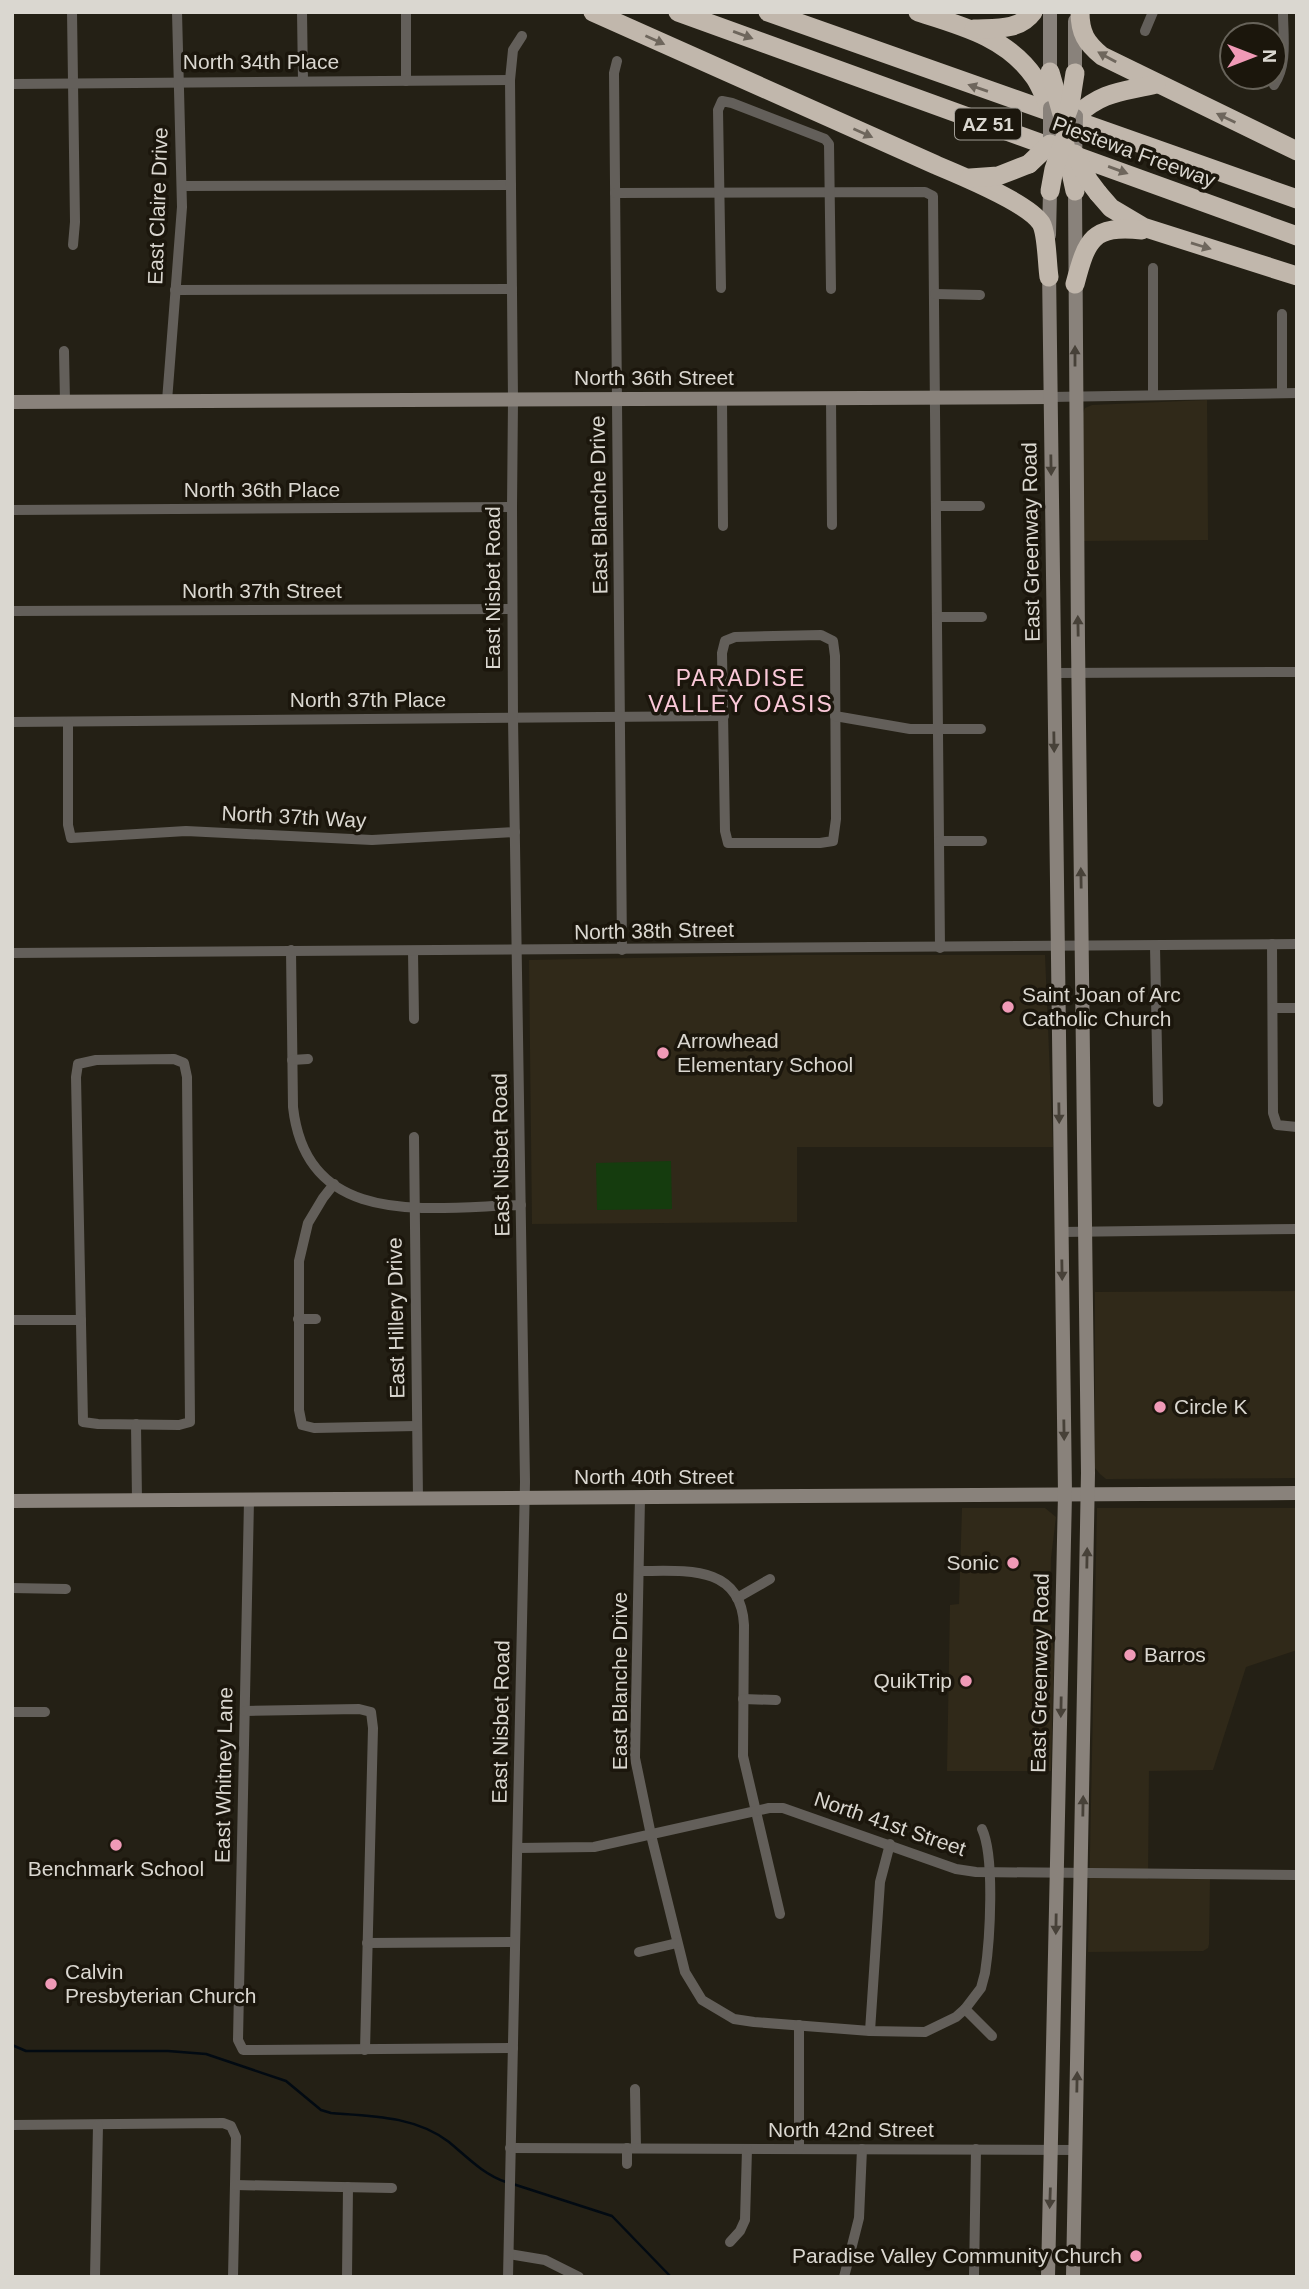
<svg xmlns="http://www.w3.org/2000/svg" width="1309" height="2289" viewBox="0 0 1309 2289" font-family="Helvetica,sans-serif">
	<rect width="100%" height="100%" fill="#242015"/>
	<g fill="#302919">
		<path d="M1207 400 1208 540 1083 541 1081 418 1085 408 1092 405Z"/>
		<path d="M794 955H1045L1053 1147H797V1222L532 1224 529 960Z"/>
		<path d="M1297 1291V1478L1106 1479 1100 1474 1095 1468V1292Z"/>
		<path d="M962 1508H1045L1056 1517 1051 1558 1050 1620 1054 1653 1051 1771H947L950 1605 959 1604Z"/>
		<path d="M1097 1508H1297V1650L1246 1667 1213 1770 1149 1771 1148 1879H1210L1209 1944 1208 1948 1203 1951 1088 1952Z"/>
	</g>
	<path fill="#153c0e" d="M671 1161 672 1209 597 1210 596 1163Z"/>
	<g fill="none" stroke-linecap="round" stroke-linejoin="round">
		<g stroke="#020a12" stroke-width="2.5">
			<path d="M12 2045 26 2051H168L206 2054 286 2081 321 2110 331 2113C372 2116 415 2116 449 2142 467 2157 484 2175 506 2182"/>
			<path d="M513 2184 612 2216 671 2277"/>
		</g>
		<g stroke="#635f5a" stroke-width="10">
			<path d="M72 12 75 222 73 245"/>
			<path d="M302 12 303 81"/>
			<path d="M406 12V81"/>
			<path d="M1145 31 1153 12"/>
			<path d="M617 61 614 73 622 950"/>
			<path d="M12 84 510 80"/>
			<path d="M1274 85C1288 64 1283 36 1283 12"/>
			<path d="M182 186 511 185"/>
			<path d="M615 193 925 192 933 196 940 948"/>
			<path d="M1153 268V395"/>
			<path d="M721 288 718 110 722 101 732 103 825 139 829 144 831 289"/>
			<path d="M175 290 512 289"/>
			<path d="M935 294 980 295"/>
			<path d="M64 351 65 402"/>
			<path d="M1282 393V314"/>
			<path d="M1050 397 1297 393"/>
			<path d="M831 398 832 525"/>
			<path d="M722 399 723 526"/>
			<path d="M167 401 182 207 177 12"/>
			<path d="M936 506H980"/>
			<path d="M12 510 512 507"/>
			<path d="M12 611 512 609"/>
			<path d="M937 617H982"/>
			<path d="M821 635 833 641 835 656 836 819 833 841 820 843H728L725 831 722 653 725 641 735 637Z"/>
			<path d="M1054 673 1297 672"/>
			<path d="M835 716 910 729H981"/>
			<path d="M12 722 724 716"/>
			<path d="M68 722V825L71 838 186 831 372 840 515 832"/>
			<path d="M939 841H982"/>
			<path d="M1272 944 1273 1113 1277 1125 1297 1127"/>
			<path d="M1155 946 1158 1102"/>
			<path d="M291 950 293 1107C307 1231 431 1207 521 1205"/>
			<path d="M413 951 414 1019"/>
			<path d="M12 953 1297 944"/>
			<path d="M1273 1008H1297"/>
			<path d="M174 1059 184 1063 187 1077 190 1422 179 1425 98 1424 83 1422 76 1077 78 1064 96 1060Z"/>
			<path d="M292 1060 308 1059"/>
			<path d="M414 1137 418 1499"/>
			<path d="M334 1184 323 1198 308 1223 299 1261V1410L302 1425 314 1428 417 1426"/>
			<path d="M1061 1232 1297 1229"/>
			<path d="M298 1319H316"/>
			<path d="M12 1320H81"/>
			<path d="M136 1424 137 1501"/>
			<path d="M640 1498 635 1758 651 1835 685 1972 702 2000 734 2019 754 2022 870 2031 925 2032 956 2017 965 2009 981 1988 985 1973C990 1940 995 1857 982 1829"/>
			<path d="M249 1500 238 2040 243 2050 513 2048"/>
			<path d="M639 1571C684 1571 741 1564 744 1625L743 1756 780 1914"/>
			<path d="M12 1588 66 1589"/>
			<path d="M737 1598 770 1579"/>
			<path d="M743 1699 776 1700"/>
			<path d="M245 1711 359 1709 371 1712 373 1728 365 2050"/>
			<path d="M12 1712H45"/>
			<path d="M518 1848 594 1847 769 1808H783L956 1869 976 1872 1297 1875"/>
			<path d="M367 1943 515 1942"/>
			<path d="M639 1952 677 1943"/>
			<path d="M965 2009 992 2036"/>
			<path d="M870 2031 880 1882 890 1844"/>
			<path d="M635 2089 636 2148"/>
			<path d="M12 2125 223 2123 231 2126 236 2137 233 2277"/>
			<path d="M510 2148 1076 2150"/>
			<path d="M627 2148V2164"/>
			<path d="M799 2149V2025"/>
			<path d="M235 2185 392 2188"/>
			<path d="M730 2242 740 2231 745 2220 747 2149"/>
			<path d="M509 2254 545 2260 579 2277"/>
			<path d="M95 2277 98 2125"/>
			<path d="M347 2277 348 2187"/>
			<path d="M508 2277 525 1482 513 718 512 507 513 400 510 80 513 50 522 36"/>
			<path d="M844 2277 859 2218 862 2149"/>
			<path d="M974 2277 976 2149"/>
		</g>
		<g stroke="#89827b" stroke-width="14">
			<path d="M1075 21V81"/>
			<path d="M1050 81V12"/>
			<path d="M1049 235 1050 191"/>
			<path d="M12 402 1050 397"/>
			<path d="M12 1501 1297 1493"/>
			<path d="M1048 2277 1065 1494 1049 269"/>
			<path d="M1073 2277 1088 1473 1078 642 1075 191"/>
		</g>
		<g stroke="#c1b7ac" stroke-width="19">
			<path d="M593 12 936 165C960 175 1028 203 1041 223 1047 233 1047 264 1049 277"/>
			<path d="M678 12 1297 236"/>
			<path d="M768 12 1297 199"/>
			<path d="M918 12C963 26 1008 38 1035 78 1041 87 1045 99 1050 108"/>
			<path d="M1080 12C1080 33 1086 43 1102 56L1297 151"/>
			<path d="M974 29C996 28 1019 31 1033 12"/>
			<path d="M1076 116C1102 91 1123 92 1156 84"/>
			<path d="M970 178 998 176 1029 164"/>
			<path d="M1098 193 1111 208 1143 227 1297 276"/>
			<path d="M1075 284C1087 239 1092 225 1142 230"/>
		</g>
		<g stroke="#89827b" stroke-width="14">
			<path d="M1050 108V151"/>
			<path d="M1075 162 1076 116"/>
		</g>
		<g stroke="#c1b7ac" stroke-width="19">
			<path d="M1050 72 1064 121"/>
			<path d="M1064 121 1070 105 1075 73"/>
			<path d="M1064 140 1075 191"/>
			<path d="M1075 154 1089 181 1098 193"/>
			<path d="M1029 164 1050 144"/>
			<path d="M1050 191 1054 169 1064 140"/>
		</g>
	</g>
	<defs><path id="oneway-solid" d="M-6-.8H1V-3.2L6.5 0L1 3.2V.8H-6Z" transform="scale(1.75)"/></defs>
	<g fill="#6e665c">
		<use href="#oneway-solid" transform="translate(743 35) rotate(20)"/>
		<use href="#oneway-solid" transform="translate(655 40) rotate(24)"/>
		<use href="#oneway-solid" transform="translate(1107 57) rotate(-151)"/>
		<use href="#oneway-solid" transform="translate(978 88) rotate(-161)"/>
		<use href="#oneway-solid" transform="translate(1226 118) rotate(-154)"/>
		<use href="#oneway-solid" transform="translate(863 133) rotate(24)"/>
		<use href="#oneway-solid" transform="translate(1118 170) rotate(20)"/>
		<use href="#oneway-solid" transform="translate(1201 246) rotate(17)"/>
	</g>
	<g fill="#474138">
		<use href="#oneway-solid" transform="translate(1075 356) rotate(-90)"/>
		<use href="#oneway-solid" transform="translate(1051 465) rotate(89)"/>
		<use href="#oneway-solid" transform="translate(1078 626) rotate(-91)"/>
		<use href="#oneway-solid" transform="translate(1054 742) rotate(89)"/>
		<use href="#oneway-solid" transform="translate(1081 878) rotate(-91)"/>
		<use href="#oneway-solid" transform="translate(1059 1113) rotate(89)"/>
		<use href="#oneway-solid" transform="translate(1062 1270) rotate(89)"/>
		<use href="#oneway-solid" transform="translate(1064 1430) rotate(89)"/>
		<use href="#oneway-solid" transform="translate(1087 1558) rotate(-89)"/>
		<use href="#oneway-solid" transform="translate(1061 1707) rotate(91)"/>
		<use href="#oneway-solid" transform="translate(1083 1806) rotate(-89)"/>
		<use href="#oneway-solid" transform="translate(1056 1924) rotate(91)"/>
		<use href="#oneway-solid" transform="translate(1077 2082) rotate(-89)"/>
		<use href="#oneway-solid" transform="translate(1050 2198) rotate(92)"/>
	</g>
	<g fill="#f09ab7" stroke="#1b160c" stroke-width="2.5">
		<circle cx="1008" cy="1007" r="7"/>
		<circle cx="663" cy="1053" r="7"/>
		<circle cx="1160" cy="1407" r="7"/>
		<circle cx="1013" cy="1563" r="7"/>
		<circle cx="1130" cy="1655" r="7"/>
		<circle cx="966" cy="1681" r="7"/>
		<circle cx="116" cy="1845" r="7"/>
		<circle cx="51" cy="1984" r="7"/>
		<circle cx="1136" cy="2256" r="7"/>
	</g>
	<g text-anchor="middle" stroke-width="7" stroke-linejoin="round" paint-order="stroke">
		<rect fill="#1b160c" stroke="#a19d95" stroke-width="2" x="955" y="108.5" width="66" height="31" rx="5"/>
		<g font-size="19" font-weight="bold" fill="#dad7d0">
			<text x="988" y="131">AZ 51</text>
		</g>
		<g font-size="21" fill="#dad7d0" stroke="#1b160c">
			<text x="261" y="69">North 34th Place</text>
			<text transform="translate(1134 152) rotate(20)" y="7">Piestewa Freeway</text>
			<text transform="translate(158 206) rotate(-88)" y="7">East Claire Drive</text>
			<text x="654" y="385">North 36th Street</text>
			<text x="262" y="497">North 36th Place</text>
			<text transform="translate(599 505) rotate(-91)" y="7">East Blanche Drive</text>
			<text transform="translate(1031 542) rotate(-91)" y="7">East Greenway Road</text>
			<text transform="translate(493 588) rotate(-90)" y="7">East Nisbet Road</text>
			<text x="262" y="598">North 37th Street</text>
			<text x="368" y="707">North 37th Place</text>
			<text transform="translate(294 817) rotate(3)" y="7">North 37th Way</text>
			<text transform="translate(654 931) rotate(-1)" y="7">North 38th Street</text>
			<text transform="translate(501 1155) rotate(-91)" y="7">East Nisbet Road</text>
			<text transform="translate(396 1318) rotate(-91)" y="7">East Hillery Drive</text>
			<text x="654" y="1484">North 40th Street</text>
			<text transform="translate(1040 1673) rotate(-89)" y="7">East Greenway Road</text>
			<text transform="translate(620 1681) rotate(-90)" y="7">East Blanche Drive</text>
			<text transform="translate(501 1722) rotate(-89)" y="7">East Nisbet Road</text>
			<text transform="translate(224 1775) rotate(-89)" y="7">East Whitney Lane</text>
			<text transform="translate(890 1824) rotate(19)" y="7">North 41st Street</text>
			<text x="851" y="2137">North 42nd Street</text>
		</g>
		<g font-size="21" fill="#dad7d0" stroke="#1b160c" text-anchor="start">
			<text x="1022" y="1002">Saint Joan of Arc<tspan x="1022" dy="24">Catholic Church</tspan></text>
			<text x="677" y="1048">Arrowhead<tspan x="677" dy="24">Elementary School</tspan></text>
			<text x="1174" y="1414">Circle K</text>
			<text x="999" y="1570" text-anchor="end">Sonic</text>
			<text x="1144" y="1662">Barros</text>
			<text x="952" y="1688" text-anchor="end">QuikTrip</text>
			<text x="116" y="1876" text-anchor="middle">Benchmark School</text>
			<text x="65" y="1979">Calvin<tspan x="65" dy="24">Presbyterian Church</tspan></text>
			<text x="1122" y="2263" text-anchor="end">Paradise Valley Community Church</text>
		</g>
		<g font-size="23" letter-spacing="2" fill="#fbc9d9" stroke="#1b160c">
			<text x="741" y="686">PARADISE<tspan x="741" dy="26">VALLEY OASIS</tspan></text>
		</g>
	</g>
	<rect width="1309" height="2289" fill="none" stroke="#dad7d0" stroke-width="28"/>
	<g transform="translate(1253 56) rotate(90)"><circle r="33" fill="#1b160c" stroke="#67635a" stroke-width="2"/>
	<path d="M0-5L12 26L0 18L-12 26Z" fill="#f09ab7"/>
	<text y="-10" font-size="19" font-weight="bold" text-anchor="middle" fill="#dad7d0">N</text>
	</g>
</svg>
